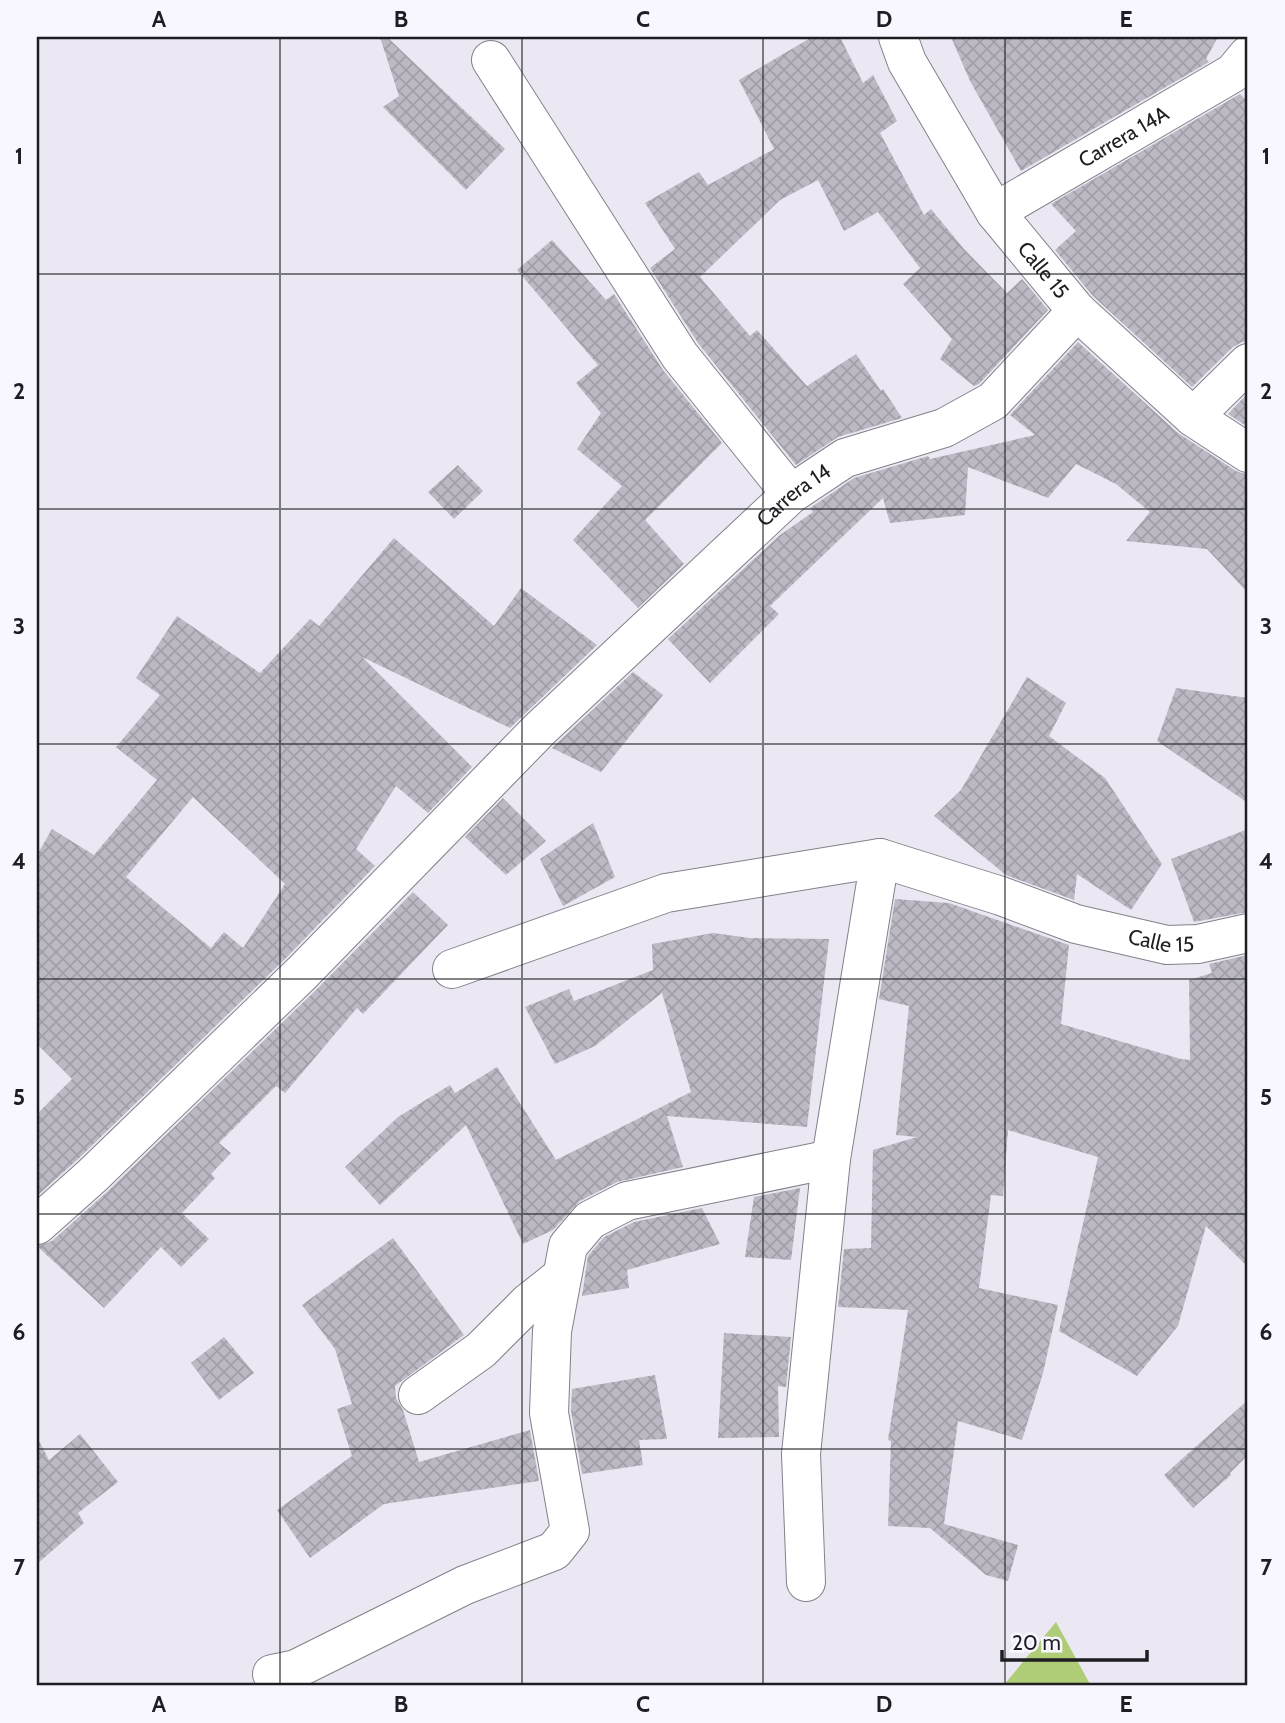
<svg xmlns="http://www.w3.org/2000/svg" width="1285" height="1723" viewBox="0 0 1285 1723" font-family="Cabin,sans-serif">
	<defs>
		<pattern id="building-cross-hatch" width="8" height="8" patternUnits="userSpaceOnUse" patternTransform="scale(1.75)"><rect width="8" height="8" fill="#bdb9c4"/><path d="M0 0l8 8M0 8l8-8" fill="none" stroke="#a29fa8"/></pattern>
	</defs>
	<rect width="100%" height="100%" fill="#ebe8f3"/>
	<path fill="#afcc77" d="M1056 1622 1091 1686H1003Z"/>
	<g fill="url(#building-cross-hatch)" fill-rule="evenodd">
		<path d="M380 37H387L505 149 466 190 383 107 399 96Z"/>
		<path d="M812 37H840L863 83 873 75 897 121 880 133 924 215 931 209 964 249 1007 293 1022 279 1048 310 979 384 974 386 940 359 952 339 903 284 920 268 878 212 844 231 818 180 780 200 700 277 750 336 757 330 807 386 856 354 881 391 883 389 902 418 838 437 796 465 698 343 650 268 675 249 645 203 699 172 708 185 774 149 739 80Z"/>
		<path d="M951 37H1218L1206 59 1209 62 1021 171 970 81Z"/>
		<path d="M1240 94 1248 102V342H1242L1233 347 1192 387 1093 296 1055 250 1076 231 1051 204Z"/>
		<path d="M552 240 606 300 614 294 663 370 722 443 645 520 684 564 638 608 573 540 622 486 577 449 601 413 576 383 598 365 517 270Z"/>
		<path d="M1078 342 1178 433 1236 471 1248 475V593L1207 549 1126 541 1150 512 1116 484 1076 464 1048 498 968 467 965 515 890 523 883 498 770 606 779 614 710 683 668 639 780 535 813 512 810 508 854 478 928 456 930 459 1035 435 1010 415Z"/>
		<path d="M1248 393V427L1228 414Z"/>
		<path d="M458 465 483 491 454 519 428 492Z"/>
		<path d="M394 538 494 626 521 588 597 645 510 728 362 657 472 767 428 813 396 786 356 849 375 866 287 957 77 1160 37 1196V1114L72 1079 37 1044V855L52 829 94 855 157 780 116 747 160 695 136 678 177 616 260 673 310 619 319 626ZM193 797 285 884 243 948 224 932 211 948 126 877Z"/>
		<path d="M633 672 663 695 601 772 552 748Z"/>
		<path d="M1027 677 1066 703 1049 736 1105 778 1162 864 1131 910 1077 874 1074 900 1006 875 934 816 961 790Z"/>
		<path d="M1176 688 1248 698V803L1157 741Z"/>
		<path d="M503 798 546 841 506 875 465 837Z"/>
		<path d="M593 823 615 877 563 906 540 859Z"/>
		<path d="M1248 829V912L1194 922 1171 859Z"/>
		<path d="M413 892 448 925 363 1014 357 1008 285 1093 276 1086 219 1143 231 1153 211 1174 215 1178 182 1213 209 1239 181 1267 161 1247 104 1308 37 1246 52 1241 107 1192 317 989Z"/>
		<path d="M895 899 949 903 1069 945 1061 1024 1181 1059 1190 1060 1189 980 1212 973 1209 964 1248 955V1267L1206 1226 1178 1326 1137 1376 1059 1331 1098 1157 1008 1130 1003 1196 991 1195 979 1288 1058 1305 1043 1373 1022 1440 958 1421 944 1524 1018 1545 1008 1581 986 1575 930 1528 888 1526 891 1441 888 1440 908 1310 838 1307 844 1249 871 1248 873 1150 917 1137 896 1135 909 1006 879 999Z"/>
		<path d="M713 933 750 938 829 939 807 1127 667 1116 683 1167 617 1182 580 1201 553 1230 523 1244 466 1125 380 1205 345 1167 398 1117 450 1085 455 1093 497 1067 556 1160 691 1092 662 993 595 1046 555 1064 525 1007 569 989 574 1001 653 970 652 944Z"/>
		<path d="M800 1188 791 1260 745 1257 754 1197Z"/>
		<path d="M702 1208 720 1244 627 1270 629 1288 582 1296 588 1256 604 1237 634 1222Z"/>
		<path d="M393 1238 464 1335 395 1386 396 1398 403 1410 419 1462 530 1430 539 1481 384 1504 310 1558 277 1510 352 1456 337 1409 352 1404 335 1349 302 1305Z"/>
		<path d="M724 1333 791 1337 786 1387 778 1386 779 1437 718 1438Z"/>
		<path d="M224 1337 254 1373 219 1400 191 1363Z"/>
		<path d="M655 1375 667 1439 639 1440 643 1465 582 1474 571 1411 572 1389Z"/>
		<path d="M1248 1400V1455L1230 1473 1231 1475 1193 1508 1164 1475Z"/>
		<path d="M80 1434 118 1482 78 1513 84 1523 37 1564V1437L49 1460Z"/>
	</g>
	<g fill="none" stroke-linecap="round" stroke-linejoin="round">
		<g stroke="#83808a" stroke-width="40">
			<g id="minor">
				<path id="s1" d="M898 37 907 62 995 212 1077 311 1193 417 1248 453"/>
				<path d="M491 60 680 356 791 494"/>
				<path id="s2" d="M995 212 1233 73 1248 55"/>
				<path d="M1193 417 1248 363"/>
				<path id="s3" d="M452 969 666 893 880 858 1001 896 1076 924 1167 945 1198 944 1248 933"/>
				<path id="s4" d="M37 1225 92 1176 302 973 539 730 791 494 845 458 944 428 993 401 1077 311"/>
				<path d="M418 1395 481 1350 528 1303 562 1276"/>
				<path d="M806 1582 801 1454 831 1159 880 858"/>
				<path d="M272 1674 296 1669 465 1585 554 1551 570 1531 549 1413 552 1331 568 1246 590 1220 627 1201 831 1159"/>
			</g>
		</g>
		<use href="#minor" stroke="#fff" stroke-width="38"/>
	</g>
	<path fill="none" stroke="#1e1d21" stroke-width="2" stroke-opacity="0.55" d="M280 37V1686M522 37V1686M763 37V1686M1005 37V1686M37 274H1248M37 509H1248M37 744H1248M37 979H1248M37 1214H1248M37 1449H1248"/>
	<g text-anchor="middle" stroke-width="5" stroke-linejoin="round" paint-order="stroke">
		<g font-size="21" fill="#1e1d21" stroke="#f8f6ff">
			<text dy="7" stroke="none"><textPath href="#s2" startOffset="149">Carrera 14A</textPath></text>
			<text dy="7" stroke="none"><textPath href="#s1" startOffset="276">Calle 15</textPath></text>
			<text dy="7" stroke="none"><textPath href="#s4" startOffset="1052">Carrera 14</textPath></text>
			<text dy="7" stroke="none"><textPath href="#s3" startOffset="738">Calle 15</textPath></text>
		</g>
	</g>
	<rect width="1285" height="1723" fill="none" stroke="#f8f6ff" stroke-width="77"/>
	<path d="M1002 1650v10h145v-10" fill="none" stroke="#1e1d21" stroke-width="3.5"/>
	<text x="1012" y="1650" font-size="21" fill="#1e1d21" stroke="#f8f6ff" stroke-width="5" paint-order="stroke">20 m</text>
	<rect x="38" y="38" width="1208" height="1646" fill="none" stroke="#1e1d21" stroke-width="2.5"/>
	<g font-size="23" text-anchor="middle" font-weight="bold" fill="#1e1d21">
		<text x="159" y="27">A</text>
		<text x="401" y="27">B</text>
		<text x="643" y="27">C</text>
		<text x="884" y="27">D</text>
		<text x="1126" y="27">E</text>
		<text x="19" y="164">1</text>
		<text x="1266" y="164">1</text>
		<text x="19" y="399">2</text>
		<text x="1266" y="399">2</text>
		<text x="19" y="634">3</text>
		<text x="1266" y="634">3</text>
		<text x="19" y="869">4</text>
		<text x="1266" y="869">4</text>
		<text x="19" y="1105">5</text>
		<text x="1266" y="1105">5</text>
		<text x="19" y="1340">6</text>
		<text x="1266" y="1340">6</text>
		<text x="19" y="1575">7</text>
		<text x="1266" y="1575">7</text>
		<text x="159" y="1712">A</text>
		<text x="401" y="1712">B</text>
		<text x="643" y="1712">C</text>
		<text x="884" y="1712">D</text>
		<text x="1126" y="1712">E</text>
	</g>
</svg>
